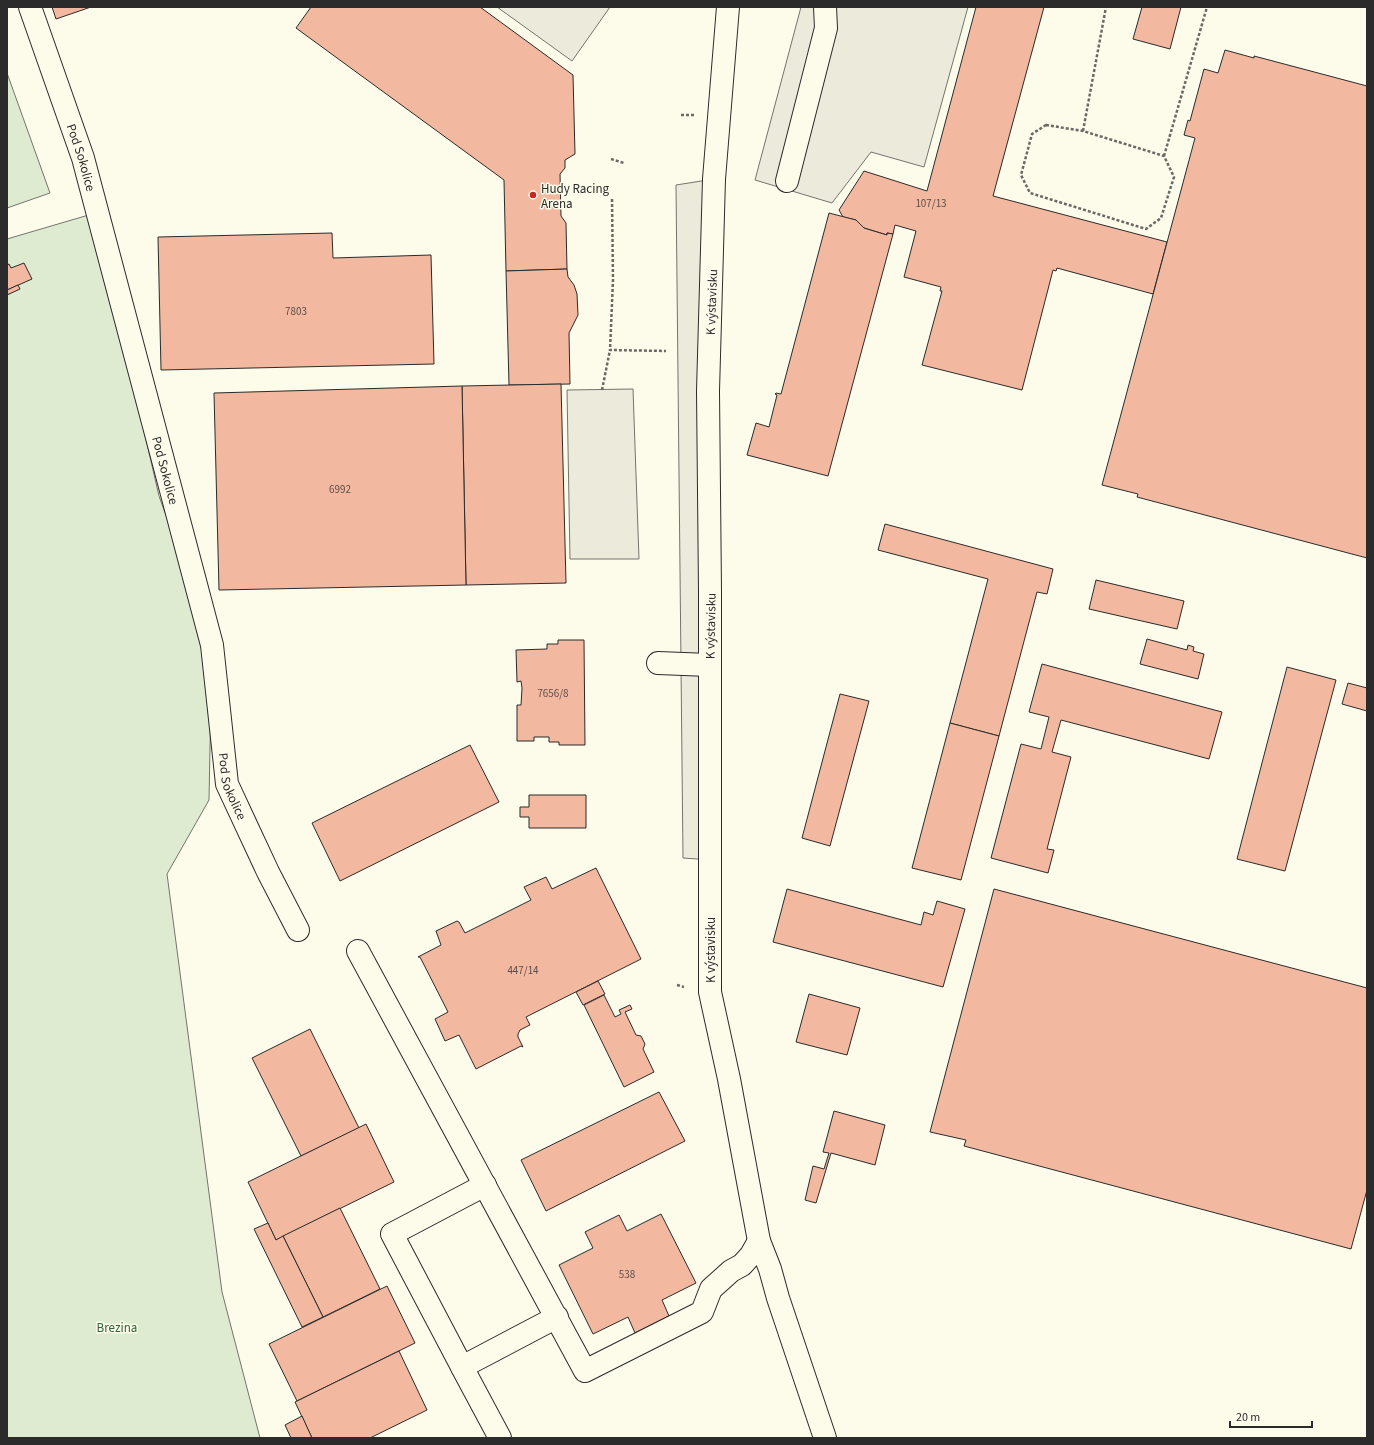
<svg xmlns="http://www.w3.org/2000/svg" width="1374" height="1445" viewBox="0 0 1374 1445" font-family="'Source Sans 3',sans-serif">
	<rect width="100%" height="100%" fill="#fdfbea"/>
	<g fill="#deebd1" stroke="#74746e">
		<path d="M7 73 50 193 7 208Z"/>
		<path d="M92 214 130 370 159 496 194 593 212 645 209 800 167 874 222 1292 260 1438H7V239Z"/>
	</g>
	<g fill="#eceadb" stroke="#74746e">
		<path d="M497 7H610L572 61Z"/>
		<path d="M801 7H968L924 167 871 152 832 203 755 180Z"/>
		<path d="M714 179 711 860 683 858 676 185Z"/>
		<path d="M633 389 639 559H570L567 390Z"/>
	</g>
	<g fill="#f2b8a0" stroke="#2b2b2b">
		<path d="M52 7H91L56 19Z"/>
		<path d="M311 7H480L573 75 575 154 565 160V168L560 174 561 216 566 223 567 269 506 271 504 180 296 28Z"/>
		<path d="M976 7H1044L993 196 1167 242 1153 294 1057 268 1056 271 1053 270 1022 390 922 365 942 291H940L941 287 904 277 916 231 895 225 893 234 887 233V235L864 228 856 220 843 217 839 210 864 171 927 191Z"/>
		<path d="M1142 7H1181L1170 49 1133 39Z"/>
		<path d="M1225 50 1254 58V56L1367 86V558L1137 497 1138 494 1102 485 1195 138 1184 135 1188 120 1190 121 1204 69 1218 73Z"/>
		<path d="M829 213 856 220 864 228 887 235V233L893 234 828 476 747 455 756 423 769 427 777 395 775 394 776 393 781 394Z"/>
		<path d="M332 233 333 258 431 255 434 364 161 370 158 237Z"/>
		<path d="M24 263 32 279 7 290V265L9 264 11 268Z"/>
		<path d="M567 269 568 277 574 285 577 294 578 315 569 333 570 384 509 385 506 271Z"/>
		<path d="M18 285 20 289 7 295V290Z"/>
		<path d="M561 384 566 583 466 585 462 386Z"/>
		<path d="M462 386 466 585 219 590 214 393Z"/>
		<path d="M885 524 1053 569 1047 594 1037 592 999 736 950 723 988 579 878 550Z"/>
		<path d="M1096 580 1184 601 1177 629 1089 609Z"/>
		<path d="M1147 639 1187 650 1188 645 1194 647 1193 651 1204 654 1198 679 1140 664Z"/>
		<path d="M558 640H584L585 745H559V742H549V737H534V741H517V705H521L522 688 521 681 517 682 516 650 547 649V644H558Z"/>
		<path d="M1042 664 1222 712 1209 759 1061 720 1052 752 1071 757 1047 849 1054 850 1048 873 991 858 1021 744 1041 749 1049 717 1029 712Z"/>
		<path d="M1287 667 1336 680 1285 871 1237 859Z"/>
		<path d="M1348 683 1367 688V711L1342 704Z"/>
		<path d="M840 694 869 701 830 846 802 838Z"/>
		<path d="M950 723 999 736 961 880 912 868Z"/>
		<path d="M470 745 499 802 340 881 312 823Z"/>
		<path d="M529 795H586V828H529V817H520V807H529Z"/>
		<path d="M596 868 641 959 526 1017 530 1025 520 1030 518 1034V1037L523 1047 521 1046 476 1069 459 1035 445 1041 435 1019 448 1012 420 957H418L441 945 436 931 457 921 459 922 465 933 531 900 524 887 546 877 552 889Z"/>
		<path d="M787 889 921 925 924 912 933 915 937 901 965 909 943 987 773 942Z"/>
		<path d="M994 889 1367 988V1190L1351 1249 964 1146 966 1140 930 1132Z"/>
		<path d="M598 981 605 994 583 1005 576 992Z"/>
		<path d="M809 994 860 1008 847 1055 796 1042Z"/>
		<path d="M604 995 615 1017 621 1014 619 1010 630 1005 632 1009 625 1012 636 1035 641 1036 645 1044 643 1049 654 1072 624 1087 584 1005Z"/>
		<path d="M310 1029 359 1128 301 1156 252 1058Z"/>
		<path d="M659 1092 685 1141 546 1211 521 1160Z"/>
		<path d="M834 1111 885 1125 875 1165 831 1153 816 1203 805 1200 813 1166 824 1169 829 1153 823 1152Z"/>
		<path d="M366 1124 394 1182 276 1240 248 1182Z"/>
		<path d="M340 1208 380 1289 323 1317 283 1236Z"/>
		<path d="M661 1214 696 1283 662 1300 669 1316 635 1333 628 1317 593 1334 559 1265 593 1248 585 1232 619 1215 627 1231Z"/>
		<path d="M268 1223 276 1240 283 1236 323 1317 302 1327 254 1229Z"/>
		<path d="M387 1286 415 1343 297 1401 269 1344Z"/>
		<path d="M399 1351 427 1410 370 1438H312L295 1402Z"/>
		<path d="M302 1416 312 1438H291L285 1425Z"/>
	</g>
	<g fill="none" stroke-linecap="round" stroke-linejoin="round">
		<g stroke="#2b2b2b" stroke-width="24">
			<g id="minor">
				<path id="s1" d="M30 7 83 158 212 645 227 784 268 872 298 930"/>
				<path d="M728 7 714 179 708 391 710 591V992L729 1079 759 1241 770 1269 778 1298 825 1438"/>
				<path d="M787 181 826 28 825 7"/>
				<path d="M658 663 709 665"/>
				<path d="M358 951 585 1371 702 1312 711 1289 731 1271 742 1265 751 1255 759 1241"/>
				<path d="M485 1185 392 1234 462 1367 557 1317"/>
				<path d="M462 1367 500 1438"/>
			</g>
		</g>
		<g stroke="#6a6964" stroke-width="2.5" stroke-dasharray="3 2" stroke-linecap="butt">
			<path d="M681 115H695"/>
			<path d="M1046 125 1083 131 1164 156 1174 177 1161 218 1146 229 1030 193 1021 175 1032 134Z"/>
			<path d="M1083 131 1106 7"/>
			<path d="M1164 156 1207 7"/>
			<path d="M611 159 624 163"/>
			<path d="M612 199 613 280 610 350 666 351"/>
			<path d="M602 390 610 350"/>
			<path d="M677 985 684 987"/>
		</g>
		<use href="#minor" stroke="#fdfbea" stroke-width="22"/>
	</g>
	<circle fill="#c62828" stroke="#fdfbea" stroke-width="1.5" cx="533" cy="195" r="4"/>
	<g text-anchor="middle" stroke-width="3" stroke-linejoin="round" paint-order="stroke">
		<g font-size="11" fill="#5d4e48">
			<text x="931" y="207">107/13</text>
			<text x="296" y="315">7803</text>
			<text x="340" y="493">6992</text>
			<text x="553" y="697">7656/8</text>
			<text x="523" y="974">447/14</text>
			<text x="627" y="1278">538</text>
		</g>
		<g font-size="13" fill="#2b2b2b" stroke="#fdfbea">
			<text dy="5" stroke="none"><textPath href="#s1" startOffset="159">Pod Sokolice</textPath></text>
			<text transform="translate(711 302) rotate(-88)" y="5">K výstavisku</text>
			<text dy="5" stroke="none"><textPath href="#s1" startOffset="483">Pod Sokolice</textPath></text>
			<text transform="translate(710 626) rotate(-89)" y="5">K výstavisku</text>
			<text dy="5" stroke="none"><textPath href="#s1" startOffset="807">Pod Sokolice</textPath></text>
			<text transform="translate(710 950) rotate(-90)" y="5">K výstavisku</text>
		</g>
		<g font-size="13" fill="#2b2b2b" stroke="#fdfbea" text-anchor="start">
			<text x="541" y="193">Hudy Racing<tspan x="541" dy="15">Arena</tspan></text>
		</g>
		<g font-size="13" fill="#34623c" stroke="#fdfbea">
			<text x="117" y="1332">Brezina</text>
		</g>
	</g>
	<rect width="1374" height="1445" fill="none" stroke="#2b2b2b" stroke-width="16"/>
	<path d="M1230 1421v6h82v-6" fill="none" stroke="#2b2b2b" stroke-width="2"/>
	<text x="1236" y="1421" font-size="12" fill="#2b2b2b" stroke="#fdfbea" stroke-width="3" paint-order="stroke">20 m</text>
</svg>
